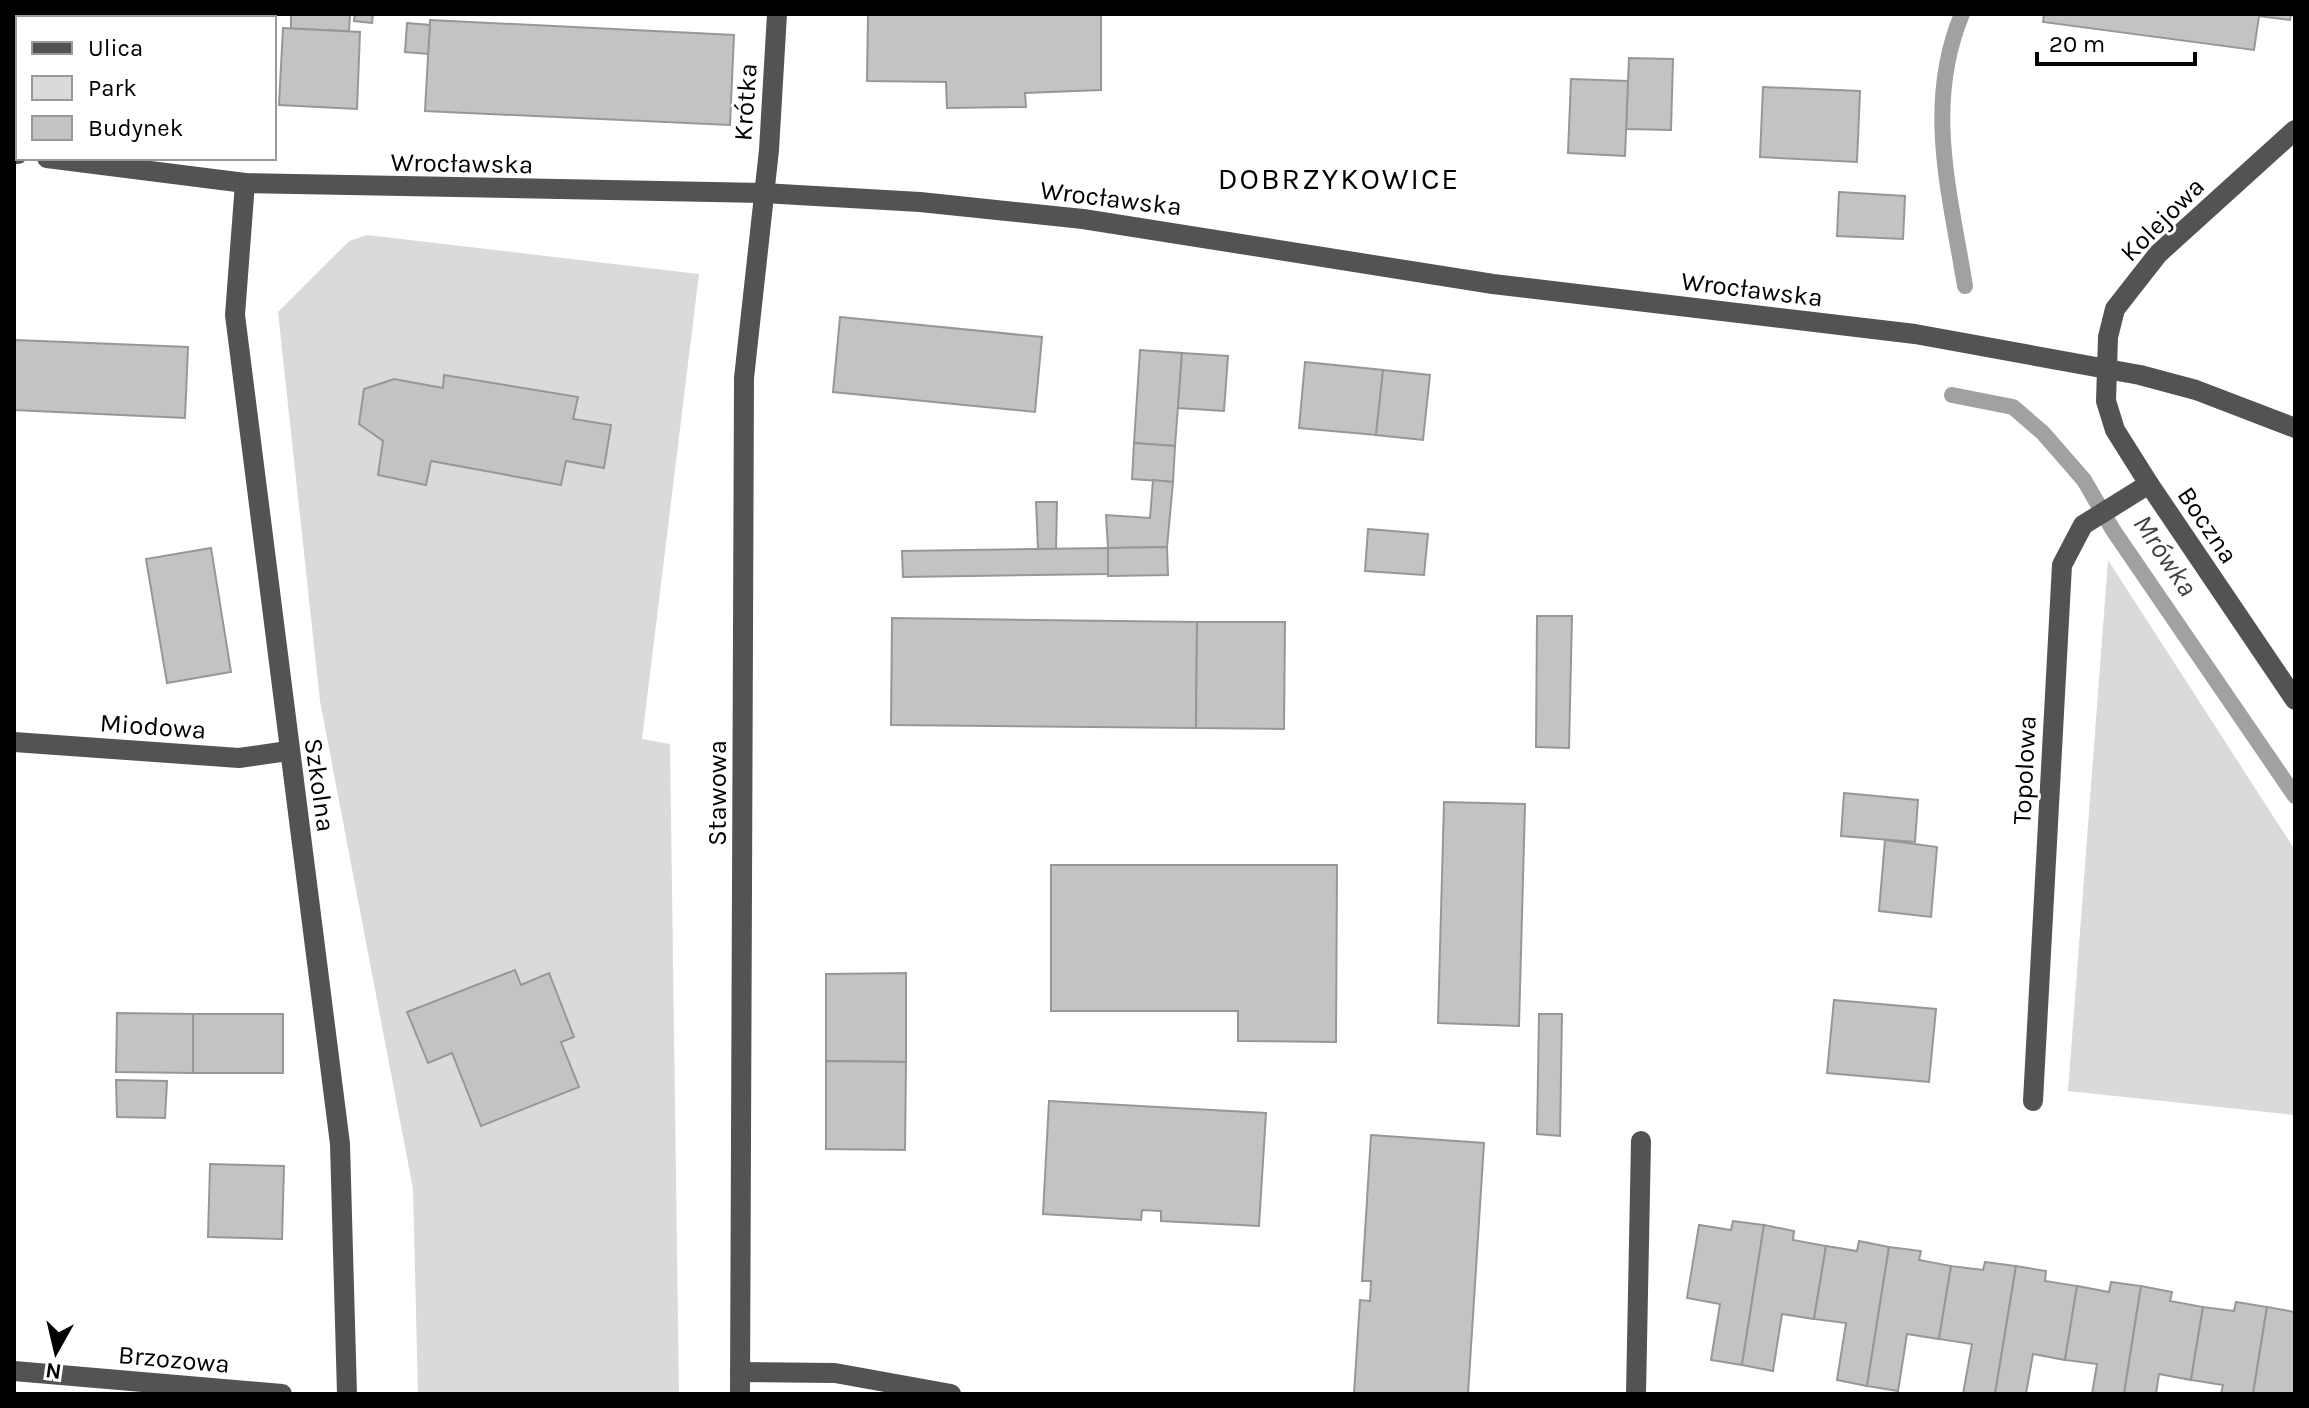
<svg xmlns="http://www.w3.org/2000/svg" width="2309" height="1408" viewBox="0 0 2309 1408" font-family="Karla,sans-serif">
	<rect width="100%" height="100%" fill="#fff"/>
	<g fill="#dadada">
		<path d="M367 235 699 274 642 739 670 744 679 1394H418L413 1189 320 701 278 312 349 241Z"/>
		<path d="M2108 560 2295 850V1115L2068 1091Z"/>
	</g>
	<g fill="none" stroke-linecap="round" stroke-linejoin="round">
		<g stroke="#a1a1a1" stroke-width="16">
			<path d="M1962 14C1924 105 1950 193 1965 286"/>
			<path d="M1952 395 2013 407 2043 433 2084 480 2113 530 2295 796"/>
		</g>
	</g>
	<g fill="#c3c3c3" stroke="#979797" stroke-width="2">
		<path d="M14 14 77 18H18V80L14 79Z"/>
		<path d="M291 14H350L349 31 291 29Z"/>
		<path d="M355 14H373L372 23 354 21Z"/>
		<path d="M868 14H1101V90L1025 93 1026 107 947 108 946 82 867 81Z"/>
		<path d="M2044 14H2291L2290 20 2259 16 2254 50 2043 22Z"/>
		<path d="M430 20 734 35 730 125 425 111Z"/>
		<path d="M407 23 430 25 428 54 405 52Z"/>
		<path d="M283 28 360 32 357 109 279 105Z"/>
		<path d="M1629 58 1673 59 1671 130 1626 129Z"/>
		<path d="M1571 79 1628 81 1625 156 1568 153Z"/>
		<path d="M1763 87 1860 91 1857 162 1760 157Z"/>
		<path d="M1839 192 1905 196 1903 239 1837 236Z"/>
		<path d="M840 317 1042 337 1035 412 833 392Z"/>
		<path d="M15 340 188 347 185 418 14 410Z"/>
		<path d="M1140 350 1182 353 1175 446 1134 443Z"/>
		<path d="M1182 353 1228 356 1224 411 1178 408Z"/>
		<path d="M1305 362 1383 370 1376 435 1299 428Z"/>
		<path d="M1383 370 1430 375 1423 440 1376 435Z"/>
		<path d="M444 375 578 397 573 419 611 425 604 468 566 461 561 485 431 461 426 485 378 475 383 441 359 424 364 389 394 379 443 388Z"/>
		<path d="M1134 443 1175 446 1173 482 1132 479Z"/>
		<path d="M1153 480 1173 482 1167 547 1108 548 1106 515 1150 518Z"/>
		<path d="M1036 502H1057L1056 549H1038Z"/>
		<path d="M1368 529 1428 534 1424 575 1365 571Z"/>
		<path d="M1167 547 1168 575 1108 576V548Z"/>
		<path d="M211 548 231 672 167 683 146 559Z"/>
		<path d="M1108 548V574L903 577 902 551Z"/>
		<path d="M1537 616H1572L1569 748 1536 747Z"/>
		<path d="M892 618 1197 622 1196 728 891 725Z"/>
		<path d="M1197 622H1285L1284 729 1196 728Z"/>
		<path d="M1844 793 1918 800 1915 842 1841 836Z"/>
		<path d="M1444 802 1525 804 1519 1026 1438 1023Z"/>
		<path d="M1885 840 1937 847 1931 917 1879 911Z"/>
		<path d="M1051 865H1337L1336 1042 1238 1041V1011H1051Z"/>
		<path d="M515 970 521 985 549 973 574 1037 561 1042 579 1087 481 1126 452 1053 428 1063 407 1012Z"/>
		<path d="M906 973V1062L826 1061V974Z"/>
		<path d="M1834 1000 1936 1009 1929 1082 1827 1073Z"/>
		<path d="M117 1013 193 1014V1073L116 1072Z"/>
		<rect x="193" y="1014" width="90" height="59"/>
		<path d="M1539 1014H1562L1560 1136 1537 1134Z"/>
		<path d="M826 1061 906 1062 905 1150 826 1149Z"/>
		<path d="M116 1080 167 1081 165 1118 117 1117Z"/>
		<path d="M1049 1101 1266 1113 1259 1226 1161 1221V1211L1142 1210 1141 1220 1043 1214Z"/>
		<path d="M1371 1135 1484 1143 1468 1394H1354L1360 1300 1370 1301 1371 1281H1362Z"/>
		<path d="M210 1164 284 1166 282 1239 208 1237Z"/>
		<path d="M1733 1221 1764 1225 1742 1365 1711 1360 1720 1304 1687 1298 1699 1225 1731 1230Z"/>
		<path d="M1764 1225 1794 1231 1793 1240 1826 1246 1814 1319 1782 1314 1773 1371 1742 1365Z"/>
		<path d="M1859 1241 1889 1247 1867 1386 1837 1380 1846 1323 1814 1319 1826 1246 1857 1251Z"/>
		<path d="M1889 1247 1921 1251 1919 1260 1951 1266 1939 1339 1907 1334 1898 1391 1867 1386Z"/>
		<path d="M1985 1262 2016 1266 1995 1394H1963L1972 1344 1939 1339 1951 1266 1983 1270Z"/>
		<path d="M2016 1266 2046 1271 2045 1281 2077 1286 2065 1360 2033 1354 2026 1394H1995Z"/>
		<path d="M2111 1282 2141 1286 2124 1394H2092L2097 1364 2065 1360 2077 1286 2109 1292Z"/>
		<path d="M2141 1286 2172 1292 2170 1301 2203 1307 2191 1380 2159 1374 2156 1394H2124Z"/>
		<path d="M2236 1302 2267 1307 2253 1394H2221L2223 1385 2191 1380 2203 1307 2234 1311Z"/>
		<path d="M2267 1307 2295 1312V1394H2253Z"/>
	</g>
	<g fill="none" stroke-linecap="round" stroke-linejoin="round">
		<g stroke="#535353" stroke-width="20">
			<path d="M203 18V14"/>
			<path d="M2295 130 2158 254 2115 309 2108 337 2106 401 2115 430 2149 484 2295 700"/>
			<path d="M14 153 18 154"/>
			<path d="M47 158 245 183 763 193 920 202 1083 219 1493 284 1915 334 2140 375 2196 390 2295 428"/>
			<path d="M245 183 235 315 340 1144 347 1394"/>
			<path d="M14 742 239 758 288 751"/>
			<path d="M2033 1101 2062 565 2083 525 2149 484"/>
			<path d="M14 1371 282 1394"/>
			<path d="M740 1372 835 1373 951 1394"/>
			<path d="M740 1394 744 378 769 150 777 14"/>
			<path d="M1636 1394 1641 1141"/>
		</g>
	</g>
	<g text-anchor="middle" stroke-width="6" stroke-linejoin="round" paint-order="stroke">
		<g font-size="26" fill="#000" stroke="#fff">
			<text transform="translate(745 102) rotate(-86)" y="9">Krótka</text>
			<text transform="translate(462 163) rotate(1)" y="9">Wrocławska</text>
			<text transform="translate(1111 198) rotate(7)" y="9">Wrocławska</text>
			<text transform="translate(2162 219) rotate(-45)" y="9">Kolejowa</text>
			<text transform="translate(1752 289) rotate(7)" y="9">Wrocławska</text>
			<text transform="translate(2208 525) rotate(56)" y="9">Boczna</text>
			<text transform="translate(153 726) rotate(4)" y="9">Miodowa</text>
			<text transform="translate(2024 770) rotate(-87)" y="9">Topolowa</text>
			<text transform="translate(320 785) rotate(82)" y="9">Szkolna</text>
			<text transform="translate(717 793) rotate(-90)" y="9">Stawowa</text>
			<text transform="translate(174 1359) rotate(5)" y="9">Brzozowa</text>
		</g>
		<g font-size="28" font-style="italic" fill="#424242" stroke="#fff">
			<text transform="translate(2166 555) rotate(56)" y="10">Mrówka</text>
		</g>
		<g font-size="30" letter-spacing="2" fill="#000" stroke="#fff">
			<text x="1339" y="189">DOBRZYKOWICE</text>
		</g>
	</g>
	<rect width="2309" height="1408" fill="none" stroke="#000000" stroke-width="32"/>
	<rect x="16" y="16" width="260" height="144" fill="#ffffff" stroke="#999999" stroke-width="2"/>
	<rect x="32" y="42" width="40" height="12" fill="#535353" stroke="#999999" stroke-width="2"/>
	<text x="88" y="56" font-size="24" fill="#000000">Ulica</text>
	<rect x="32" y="76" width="40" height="24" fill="#dadada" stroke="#999999" stroke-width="2"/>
	<text x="88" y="96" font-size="24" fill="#000000">Park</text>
	<rect x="32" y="116" width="40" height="24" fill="#c3c3c3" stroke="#999999" stroke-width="2"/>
	<text x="88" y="136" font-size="24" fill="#000000">Budynek</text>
	<g transform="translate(56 1352) rotate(188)" stroke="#ffffff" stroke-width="6" paint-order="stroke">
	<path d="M0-6L14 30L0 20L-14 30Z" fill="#000000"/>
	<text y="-12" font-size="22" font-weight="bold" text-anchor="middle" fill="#000000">N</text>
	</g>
	<path d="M2037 52v12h158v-12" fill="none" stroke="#000000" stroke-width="4"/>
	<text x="2049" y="52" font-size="24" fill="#000000" stroke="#ffffff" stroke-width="6" paint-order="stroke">20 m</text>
</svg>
